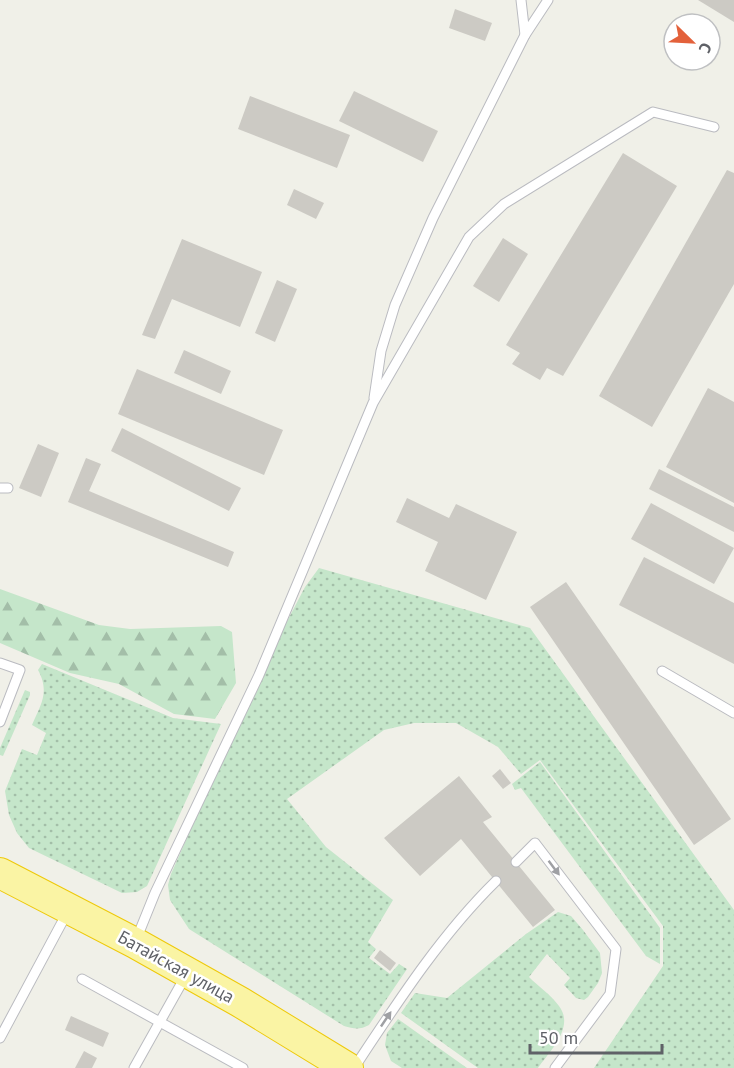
<svg xmlns="http://www.w3.org/2000/svg" width="734" height="1068" viewBox="0 0 734 1068" font-family="'PT Sans',sans-serif">
	<defs>
		<pattern id="grass-dots" width="8" height="8" patternUnits="userSpaceOnUse" patternTransform="scale(1.5)"><rect width="8" height="8" fill="#c5e6ca"/><path d="M2 2h.1M6 6h.1" fill="none" stroke="#a3bea8" stroke-width="1.8" stroke-linecap="round"/></pattern>
		<pattern id="forest-firs" width="22" height="20" patternUnits="userSpaceOnUse" patternTransform="scale(1.5)"><rect width="22" height="20" fill="#c5e6ca"/><path d="M5 1l3.5 6h-7zM16 11l3.5 6h-7z" fill="#a3bea8"/></pattern>
	</defs>
	<rect width="100%" height="100%" fill="#f0f0e8"/>
	<g fill="url(#grass-dots)">
		<path d="M319 568 530 628 734 910V1068H594L663 966V926L540 760 521 774 498 747 456 723H414L384 730 287 799 326 847 393 900 368 942 376 949 369 958 390 974 399 964 407 969 369 1025C360 1030 354 1029 344 1026L189 929 170 900 168 885 171 874 259 675 305 587Z"/>
		<path d="M42 664 173 718 221 724 147 886 137 892 122 893 29 848 17 833 9 815 5 791 22 749 37 755 46 733 32 725C41 704 50 692 38 670Z"/>
		<path d="M25 690 30 692V695L3 756 0 755V748Z"/>
		<path d="M540 762 660 928V964L646 956 521 788 515 790 512 784Z"/>
		<path d="M558 912 571 916 583 930 600 953 602 973 598 983 588 997 584 1000 576 998 564 985 570 978 547 954 529 977C538 986 551 995 559 1006 575 1027 550 1051 538 1068H478L401 1013 415 993 447 998 526 934Z"/>
		<path d="M398 1019 467 1068H402L391 1061 385 1045 387 1033Z"/>
	</g>
	<path fill="url(#forest-firs)" d="M0 589 99 625 130 629 221 626 232 632 236 683 215 719 174 714 119 684 70 673 0 643Z"/>
	<g fill="#cccac4">
		<path d="M698 0H734V22Z"/>
		<path d="M455 9 492 23 485 41 449 28Z"/>
		<path d="M354 91 438 131 423 162 339 121Z"/>
		<path d="M250 96 350 135 337 168 238 129Z"/>
		<path d="M623 153 677 186 563 376 547 368 540 380 512 364 520 353 506 345Z"/>
		<path d="M727 170 734 173V284L652 427 599 396Z"/>
		<path d="M294 189 324 203 316 219 287 205Z"/>
		<path d="M503 238 528 254 499 302 473 286Z"/>
		<path d="M182 239 262 272 240 327 172 299 155 339 142 335Z"/>
		<path d="M277 280 297 289 275 342 255 333Z"/>
		<path d="M184 350 231 371 221 394 174 373Z"/>
		<path d="M137 369 283 430 264 475 118 414Z"/>
		<path d="M708 388 734 402V503L666 467Z"/>
		<path d="M122 428 241 488 229 511 111 451Z"/>
		<path d="M38 444 59 453 41 497 19 488Z"/>
		<path d="M86 458 101 464 89 491 234 552 228 567 68 502Z"/>
		<path d="M659 469 734 507V532L649 489Z"/>
		<path d="M407 498 449 518 456 504 517 532 486 600 425 571 438 542 396 522Z"/>
		<path d="M651 503 734 548 714 584 631 539Z"/>
		<path d="M644 557 734 603V664L619 605Z"/>
		<path d="M566 582 731 819 694 845 530 607Z"/>
		<path d="M500 769 511 783 503 789 492 776Z"/>
		<path d="M459 776 492 817 483 822 555 910 533 927 461 839 420 876 384 838Z"/>
		<path d="M380 950 396 963 390 971 374 958Z"/>
		<path d="M71 1016 109 1033 103 1047 65 1030Z"/>
		<path d="M84 1051 97 1058 92 1068H75Z"/>
	</g>
	<g fill="none" stroke-linecap="round" stroke-linejoin="round">
		<g stroke="#babbc0" stroke-width="11">
			<g id="service">
				<path d="M521 0 525 35"/>
				<path d="M374 398 381 351 395 305 433 218 525 35 548 0"/>
				<path d="M0 488H8"/>
				<path d="M0 663 20 670 0 722"/>
				<path d="M662 671 734 713"/>
				<path d="M516 862 535 843 616 949 610 994 555 1068"/>
				<path d="M136 940 155 893 259 675 373 403 469 237 504 204 653 112 714 127"/>
				<path d="M82 979 243 1068"/>
				<path d="M0 1038 67 913"/>
				<path d="M134 1068 185 977"/>
				<path d="M354 1068C397 1003 440 936 496 881"/>
			</g>
		</g>
		<g stroke="#eec90a" stroke-width="32">
			<path id="trunk" d="M0 873 135 943 240 1002 348 1068"/>
		</g>
		<use href="#service" stroke="#fff" stroke-width="9"/>
		<use href="#trunk" stroke="#faf4a4" stroke-width="30"/>
	</g>
	<defs><path id="oneway-solid" d="M-6-.8H1V-3.2L6.5 0L1 3.2V.8H-6Z" transform="scale(1.5)"/></defs>
	<g fill="#9fa0a4">
		<use href="#oneway-solid" transform="translate(554 868) rotate(53)"/>
		<use href="#oneway-solid" transform="translate(386 1019) rotate(-56)"/>
	</g>
	<g text-anchor="middle" stroke-width="5" stroke-linejoin="round" paint-order="stroke">
		<g font-size="18" fill="#5f6167" stroke="#fff">
			<text transform="translate(176 967) rotate(29)" y="6">Батайская улица</text>
		</g>
	</g>
	<g transform="translate(692 42) rotate(114)"><circle r="28" fill="#ffffff" stroke="#bfc0c2" stroke-width="1.5"/>
	<path d="M0-4.5L10 22L0 15L-10 22Z" fill="#e3613b"/>
	<text y="-9" font-size="16" font-weight="bold" text-anchor="middle" fill="#5f6167">С</text>
	</g>
	<path d="M530 1044v9h132v-9" fill="none" stroke="#5f6167" stroke-width="3"/>
	<text x="539" y="1044" font-size="18" fill="#5f6167" stroke="#ffffff" stroke-width="4.5" paint-order="stroke">50 m</text>
</svg>
